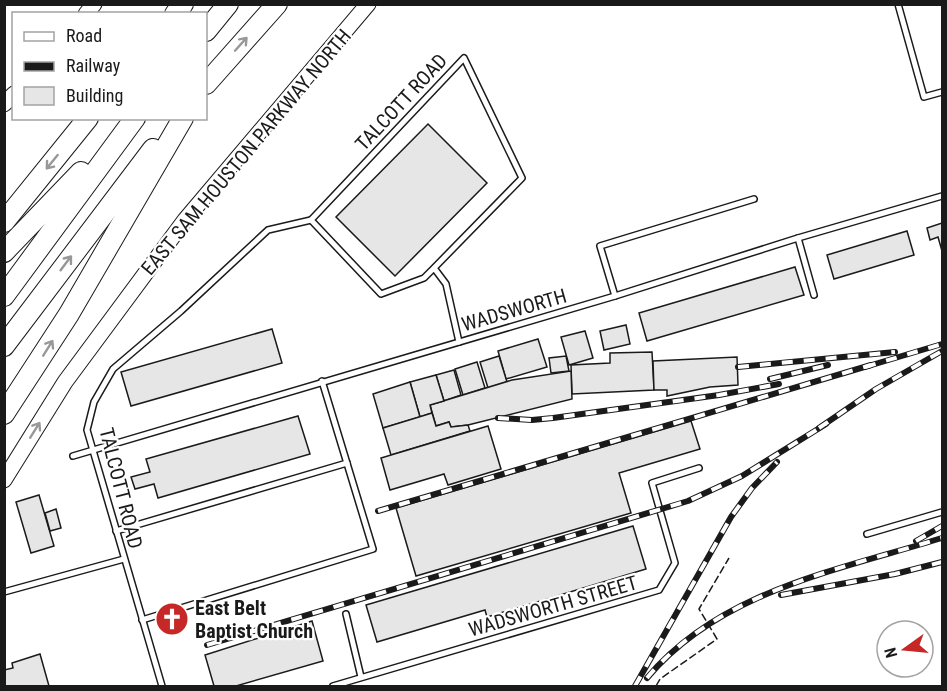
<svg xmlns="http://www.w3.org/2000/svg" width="947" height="691" viewBox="0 0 947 691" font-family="'Roboto Condensed',sans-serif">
	<rect width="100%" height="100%" fill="#fff"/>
	<g fill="#e6e6e6" stroke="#1a1a1a" stroke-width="1.5">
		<path d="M428 124 487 183 395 276 336 217Z"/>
		<path d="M942 223V251L938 237 930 240 927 228Z"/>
		<path d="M907 231 914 255 834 279 827 255Z"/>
		<path d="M795 267 804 295 647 341 639 313Z"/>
		<path d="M626 325 630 344 604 350 600 331Z"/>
		<path d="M272 329 282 363 131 406 121 372Z"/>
		<path d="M585 331 593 358 569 365 561 337Z"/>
		<path d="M538 339 547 367 506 379 498 351Z"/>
		<path d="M652 352 654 390 572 394 571 365 610 363V353Z"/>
		<path d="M499 356 507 382 488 388 480 362Z"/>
		<path d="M566 356 569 371 551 373 549 358Z"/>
		<path d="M737 357 738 385 710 387 667 396V390H654L653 361Z"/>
		<path d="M477 362 485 388 463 395 455 369Z"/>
		<path d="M454 370 461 395 444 401 436 375Z"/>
		<path d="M571 371 572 399 468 425 451 427 449 422 436 426 430 405 512 380Z"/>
		<path d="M436 375 444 401 430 405 432 413 420 417 410 382Z"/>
		<path d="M410 382 420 417 383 428 373 394Z"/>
		<path d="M432 413 436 426 449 422 451 427 468 425 470 431 391 455 383 428Z"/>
		<path d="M298 416 310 454 158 498 154 484 135 489 131 477 150 472 146 459Z"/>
		<path d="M691 421 700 449 619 473 631 513 416 576 396 508Z"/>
		<path d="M488 426 501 469 448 485 444 474 390 490 381 458Z"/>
		<path d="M39 495 54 546 31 553 16 502Z"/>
		<path d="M56 509 61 528 50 531 45 513Z"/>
		<path d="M633 526 646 569 487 617 485 610 377 642 366 605Z"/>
		<path d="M312 621 323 661 236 686H214L205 655Z"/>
		<path d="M40 654 49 686H4V670L13 668 12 663Z"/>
	</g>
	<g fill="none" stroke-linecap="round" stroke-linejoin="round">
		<g stroke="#1a1a1a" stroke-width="8">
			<g id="lane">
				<path d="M898 4 924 97 942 92"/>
				<path d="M798 238 814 295"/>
				<path d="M434 268 424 278 381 294 311 220 464 58 522 178 434 268 446 284 459 342"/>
				<path d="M615 296 600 246 754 199"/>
				<path d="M73 456 615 296 798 238 942 196"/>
				<path d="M116 531 347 463"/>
				<path d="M867 534 942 512"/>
				<path d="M4 592 124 559"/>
				<path d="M346 614 361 677"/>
				<path d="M142 620 373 549 322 381"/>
				<path d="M162 686 87 430 94 402 113 369 181 311 268 230 311 220"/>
				<path d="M333 686 659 590 675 563 652 483 699 468"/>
			</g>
		</g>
		<g stroke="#1a1a1a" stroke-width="17">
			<g id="secondary">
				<path d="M86 14 94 4"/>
				<path d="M4 104 14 94"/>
				<path d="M4 480 65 382 185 220 368 4"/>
			</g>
		</g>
		<g stroke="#1a1a1a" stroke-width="22">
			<g id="highway">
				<path d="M175 14 183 4"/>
				<path d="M206 31 228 4"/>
				<path d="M206 84 277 4"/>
				<path d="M4 222 88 118"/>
				<path d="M4 252 81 172"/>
				<path d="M4 296 135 118"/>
				<path d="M4 346 153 149"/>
				<path d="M4 414 69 314 183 118"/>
			</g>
		</g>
		<use href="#lane" stroke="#fff" stroke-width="5"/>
		<use href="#secondary" stroke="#fff" stroke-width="15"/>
		<use href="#highway" stroke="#fff" stroke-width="20"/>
		<g stroke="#1a1a1a" stroke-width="6">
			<g id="rail">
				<path d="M738 367 895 352"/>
				<path d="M865 367 942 344"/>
				<path d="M770 379 828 365"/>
				<path d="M498 418 532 420 553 418 719 395 779 384"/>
				<path d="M819 428 876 389 942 351"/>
				<path d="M378 511 871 365"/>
				<path d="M916 541 942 526"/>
				<path d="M781 595 895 574 942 562"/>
				<path d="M207 645 688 501 742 476 826 424"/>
				<path d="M647 678C720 591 838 570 942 538"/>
				<path d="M635 686 731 517 752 488 777 462"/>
			</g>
		</g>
		<use href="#rail" stroke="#fff" stroke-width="4" stroke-dasharray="11" stroke-linecap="butt"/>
		<path stroke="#1a1a1a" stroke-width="1.5" stroke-dasharray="8 3" stroke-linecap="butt" d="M656 686 660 679 717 639 699 609 729 558"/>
	</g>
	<defs><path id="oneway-shaft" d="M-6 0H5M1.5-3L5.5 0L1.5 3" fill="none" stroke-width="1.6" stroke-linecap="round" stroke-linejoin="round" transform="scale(1.5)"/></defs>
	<g stroke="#989898">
		<use href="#oneway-shaft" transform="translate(241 44) rotate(-48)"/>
		<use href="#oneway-shaft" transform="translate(52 162) rotate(129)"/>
		<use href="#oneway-shaft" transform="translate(66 263) rotate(-53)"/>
		<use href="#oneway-shaft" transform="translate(48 348) rotate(-58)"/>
		<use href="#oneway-shaft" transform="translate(35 430) rotate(-58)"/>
	</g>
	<defs>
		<g id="church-disc" transform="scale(1.725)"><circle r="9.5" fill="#c62828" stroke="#fff"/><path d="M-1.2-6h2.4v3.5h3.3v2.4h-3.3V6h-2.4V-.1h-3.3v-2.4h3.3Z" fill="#fff"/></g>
	</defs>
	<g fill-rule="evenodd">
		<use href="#church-disc" x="172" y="619"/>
	</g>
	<g text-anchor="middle" stroke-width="4.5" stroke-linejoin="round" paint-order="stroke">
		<g font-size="20" fill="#1a1a1a" stroke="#fff">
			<text transform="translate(401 102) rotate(-47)" y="7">TALCOTT ROAD</text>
			<text transform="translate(246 152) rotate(-50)" y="7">EAST SAM HOUSTON PARKWAY NORTH</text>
			<text transform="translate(514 310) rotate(-16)" y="7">WADSWORTH</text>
			<text transform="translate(121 488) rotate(76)" y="7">TALCOTT ROAD</text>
			<text transform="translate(553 606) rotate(-16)" y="7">WADSWORTH STREET</text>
		</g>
		<g font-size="20" font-weight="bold" fill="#1a1a1a" stroke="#fff" text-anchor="start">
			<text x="195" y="615">East Belt<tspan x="195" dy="23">Baptist Church</tspan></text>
		</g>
	</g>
	<rect width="947" height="691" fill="none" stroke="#1a1a1a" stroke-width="12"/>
	<rect x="12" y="12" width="195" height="108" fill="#ffffff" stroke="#a3a3a3" stroke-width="1.5"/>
	<rect x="24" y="32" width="30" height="9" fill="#ffffff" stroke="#a3a3a3" stroke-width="1.5"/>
	<text x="66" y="42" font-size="18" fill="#1a1a1a">Road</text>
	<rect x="24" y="62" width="30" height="9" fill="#1a1a1a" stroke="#a3a3a3" stroke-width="1.5"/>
	<text x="66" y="72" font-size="18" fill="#1a1a1a">Railway</text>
	<rect x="24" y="87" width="30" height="18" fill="#e6e6e6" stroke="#a3a3a3" stroke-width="1.5"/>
	<text x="66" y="102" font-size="18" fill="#1a1a1a">Building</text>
	<g transform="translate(905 649) rotate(255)"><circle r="28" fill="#ffffff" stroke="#a3a3a3" stroke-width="1.5"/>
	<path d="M0-4.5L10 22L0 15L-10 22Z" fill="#c62828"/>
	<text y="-9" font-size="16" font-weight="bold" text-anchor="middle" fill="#1a1a1a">N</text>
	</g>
</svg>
